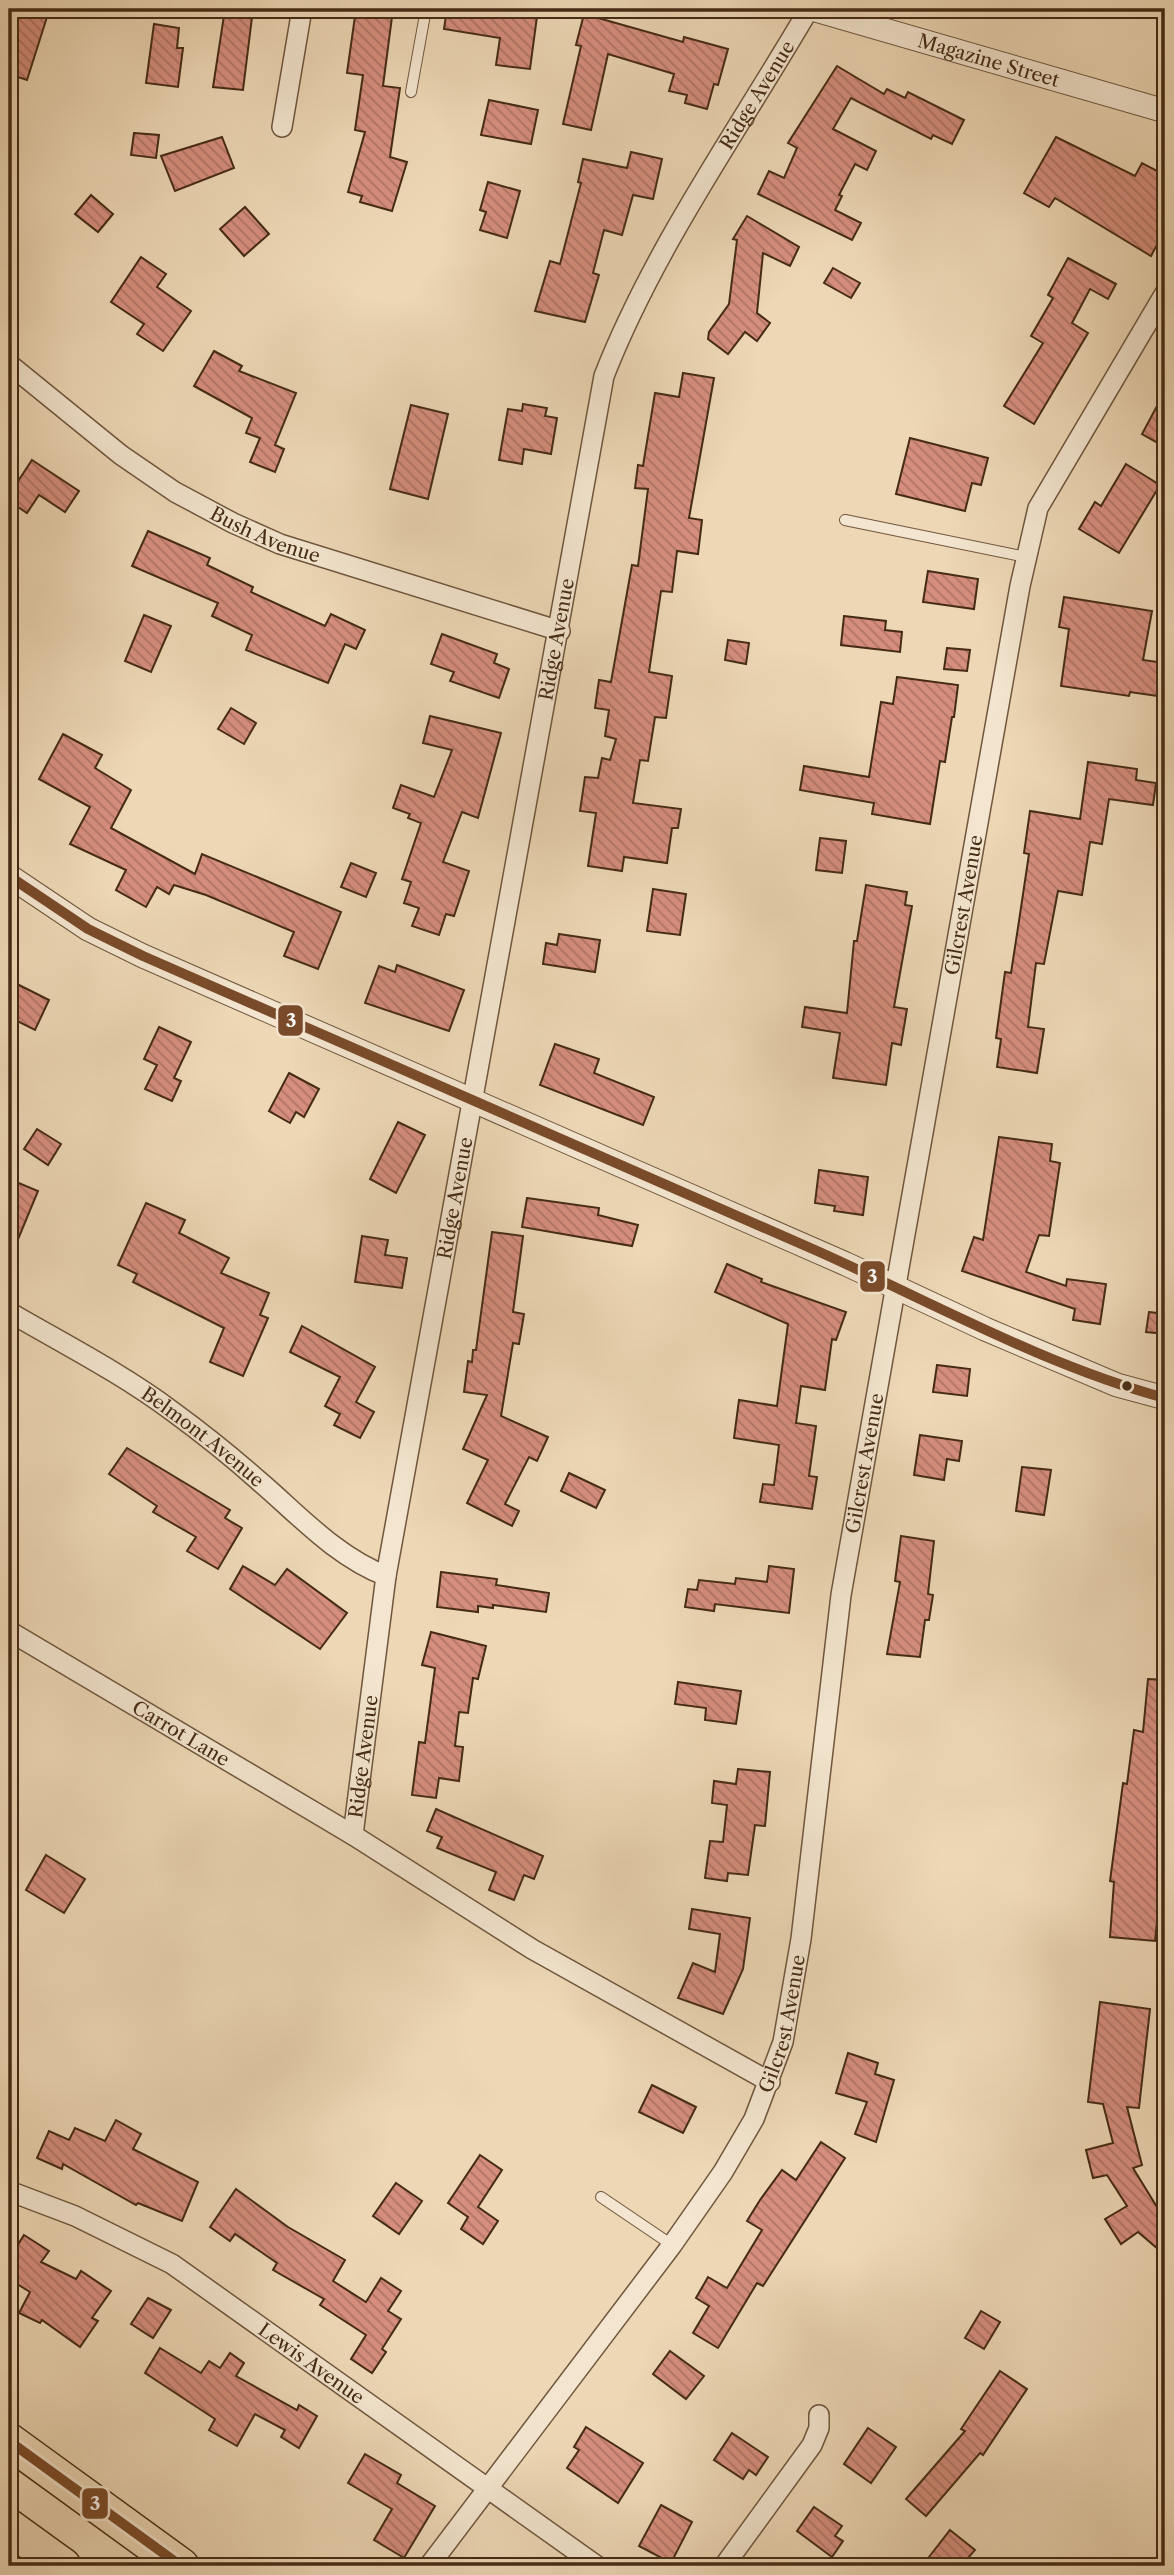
<svg xmlns="http://www.w3.org/2000/svg" width="1174" height="2575" viewBox="0 0 1174 2575" font-family="'Libre Caslon Text',serif">
	<defs>
		<pattern id="building-back-hatch" width="6" height="6" patternUnits="userSpaceOnUse" patternTransform="scale(1.75)"><rect width="6" height="6" fill="#d68e7e"/><path d="M-1 5l2 2M0 0l6 6M5-1l2 2" fill="none" stroke="#af7466"/></pattern>
	</defs>
	<rect width="100%" height="100%" fill="#edd7b5"/>
	<filter id="stains"><feTurbulence type="fractalNoise" baseFrequency=".00286" numOctaves="4"/><feColorMatrix values="0 0 0 0 .2 0 0 0 0 .09 0 0 0 0 .02 0 0 0 .5 -.17"/></filter>
	<radialGradient id="worn" r=".72"><stop offset=".6" stop-color="#630" stop-opacity="0"/><stop offset="1" stop-color="#630" stop-opacity=".3"/></radialGradient>
	<g fill="url(#building-back-hatch)" stroke="#452b15" stroke-width="2">
		<path d="M20 9 47 17 27 80 9 74V44Z"/>
		<path d="M225 9H253L243 90 213 87Z"/>
		<path d="M356 9H393L383 86 400 88 390 157 407 162 392 211 360 202 362 196 348 192 365 132 355 130 363 75 347 73Z"/>
		<path d="M447 9H538L530 69 496 65 500 38 444 29Z"/>
		<path d="M584 14 683 42 684 37 728 49 718 85 714 84 707 109 685 103 687 95 669 91 674 74 608 54 591 130 563 124 581 46 576 45Z"/>
		<path d="M154 24 179 28 177 48H183L178 87 146 83Z"/>
		<path d="M837 66 884 94 887 89 905 98 908 92 964 120 952 144 933 135 931 139 851 98 833 129 876 151 867 170 855 164 839 195 842 196 835 210 861 223 852 240 758 194 769 171 784 178 797 148 788 143Z"/>
		<path d="M489 100 538 110 531 144 481 135Z"/>
		<path d="M134 133 159 135 156 158 131 155Z"/>
		<path d="M222 137 234 168 175 191 161 156Z"/>
		<path d="M1056 137 1135 176 1142 163 1165 175V230L1151 256 1055 198 1049 207 1024 193Z"/>
		<path d="M631 152 662 159 653 199 633 195 622 235 604 230 593 273 599 275 585 322 535 311 550 261 560 264 581 183 578 182 583 159 627 168Z"/>
		<path d="M488 182 520 191 507 238 480 230 486 212 480 210Z"/>
		<path d="M91 195 113 214 98 232 75 214Z"/>
		<path d="M245 207 269 234 244 256 220 229Z"/>
		<path d="M747 216 799 247 790 266 763 253 757 313 770 323 757 341 745 332 728 354 708 339 709 332 729 304 737 240 733 239Z"/>
		<path d="M141 257 166 274 157 287 191 311 163 351 137 334 144 324 111 302Z"/>
		<path d="M1068 258 1116 284 1108 299 1090 289 1072 323 1088 333 1034 424 1004 406 1043 343 1031 336 1053 298 1048 295Z"/>
		<path d="M833 268 860 283 851 298 824 283Z"/>
		<path d="M214 351 242 366 239 371 296 393 275 445 284 449 275 472 250 462 260 438 246 433 252 418 194 386Z"/>
		<path d="M683 373 714 378 689 518 702 520 698 554 677 551 672 592 661 591 649 672 672 676 666 718 655 717 648 761 640 760 633 803 681 809 678 828H672L667 863 624 857 622 871 588 866 596 813 580 811 585 777 598 778 602 758 610 760 616 739 605 736 609 710 595 708 599 680 611 682 632 565 638 566 648 489 635 488 638 465 643 466 655 393 679 397Z"/>
		<path d="M1165 391V447L1142 434Z"/>
		<path d="M523 404 547 408 545 416 557 418 551 454 524 449 522 464 499 460 508 409 522 411Z"/>
		<path d="M411 405 448 414 428 499 390 489Z"/>
		<path d="M910 438 988 458 981 485 972 483 965 511 896 494Z"/>
		<path d="M32 460 79 491 65 512 39 495 27 513 9 501V495Z"/>
		<path d="M1126 464 1160 485 1119 553 1079 529 1095 502 1101 506Z"/>
		<path d="M148 531 210 558 207 565 253 587 251 592 325 626 331 614 365 630 356 649 345 644 328 683 246 650 252 635 212 616 218 603 132 566Z"/>
		<path d="M928 571 978 579 974 609 923 602Z"/>
		<path d="M1064 597 1152 611 1143 660 1165 663V697L1130 692 1129 696 1061 686 1069 629 1059 627Z"/>
		<path d="M144 615 171 626 151 672 125 661Z"/>
		<path d="M844 616 886 621 885 630 902 632 900 652 841 645Z"/>
		<path d="M442 634 497 654 494 663 509 669 499 698 450 681 454 672 431 664Z"/>
		<path d="M728 640 749 643 746 664 725 660Z"/>
		<path d="M947 648 970 650 967 671 944 669Z"/>
		<path d="M897 677 958 685 954 717H952L945 762 940 761 930 824 872 814 874 803 800 790 804 766 869 777 881 702 893 704Z"/>
		<path d="M231 708 256 723 244 744 218 729Z"/>
		<path d="M430 716 501 733 478 818 462 812 443 862 469 871 454 916 446 914 439 935 412 926 419 908 404 903 411 882 402 879 421 823 408 818 410 814 393 808 401 785 434 797 452 750 423 743Z"/>
		<path d="M63 734 102 755 95 768 131 790 111 828 195 874 202 854 341 912 318 969 284 956 294 932 206 895 174 885 169 894 157 887 146 907 116 890 126 870 70 844 90 807 39 779Z"/>
		<path d="M1088 762 1137 769 1136 780 1156 783 1153 805 1109 799 1102 844 1090 842 1082 895 1058 891 1044 964 1036 963 1028 1027 1044 1029 1037 1073 997 1067 1001 1039 996 1038 1005 972 1011 973 1019 921 1029 854 1024 853 1030 811 1080 819Z"/>
		<path d="M820 838 846 841 842 873 816 870Z"/>
		<path d="M351 863 376 873 366 897 341 887Z"/>
		<path d="M866 885 907 892 905 905 912 906 894 1007 907 1009 901 1045 892 1043 886 1085 833 1078 840 1033 802 1027 805 1007 847 1013 854 941H857Z"/>
		<path d="M653 889 686 894 680 935 647 931Z"/>
		<path d="M559 934 600 940 595 972 543 964 546 943 557 945Z"/>
		<path d="M397 965 464 990 449 1031 365 1003 379 966 395 972Z"/>
		<path d="M9 980 49 1000 35 1030 9 1017Z"/>
		<path d="M159 1027 191 1042 174 1078 181 1081 172 1101 145 1089 157 1065 144 1059Z"/>
		<path d="M555 1044 599 1059 594 1073 654 1097 643 1125 540 1085Z"/>
		<path d="M289 1073 319 1089 304 1117 296 1112 290 1123 269 1111Z"/>
		<path d="M398 1122 425 1135 396 1193 370 1179Z"/>
		<path d="M37 1129 61 1144 48 1165 24 1149Z"/>
		<path d="M999 1137 1052 1144 1050 1161 1060 1163 1049 1236 1039 1235 1026 1272 1066 1286 1067 1279 1106 1284 1100 1324 1073 1320 1075 1309 962 1271 974 1237 983 1240Z"/>
		<path d="M819 1170 868 1177 863 1215 834 1211 835 1206 815 1203Z"/>
		<path d="M9 1179 38 1191 9 1261Z"/>
		<path d="M527 1198 599 1208 598 1215 638 1225 632 1246 522 1227Z"/>
		<path d="M146 1203 185 1220 179 1233 229 1258 221 1273 269 1293 260 1315 268 1318 243 1376 210 1362 224 1328 133 1282 137 1274 118 1265Z"/>
		<path d="M492 1232 523 1236 513 1312 524 1314 519 1344 513 1343 501 1416 548 1437 537 1461 529 1457 505 1504 519 1511 512 1526 467 1503 488 1460 463 1449 487 1395 464 1392 468 1361 472 1362 473 1350H476Z"/>
		<path d="M362 1236 388 1240 385 1255 407 1258 402 1288 355 1282Z"/>
		<path d="M727 1264 762 1279 761 1282 846 1312 836 1340 832 1339 825 1390 801 1386 796 1423 816 1426 809 1476 817 1477 812 1509 760 1502 763 1484 774 1485 779 1445 734 1438 739 1400 777 1406 788 1324 715 1292Z"/>
		<path d="M1149 1312 1165 1314V1334L1146 1332Z"/>
		<path d="M302 1326 375 1367 356 1402 374 1412 360 1438 334 1425 340 1414 325 1406 340 1377 290 1352Z"/>
		<path d="M937 1365 970 1369 967 1396 933 1392Z"/>
		<path d="M920 1435 962 1441 959 1461 947 1459 944 1480 914 1475Z"/>
		<path d="M127 1448 230 1510 225 1518 242 1528 218 1569 187 1551 196 1537 153 1512 157 1506 109 1474Z"/>
		<path d="M1022 1467 1051 1470 1044 1515 1016 1511Z"/>
		<path d="M569 1473 605 1490 596 1508 561 1491Z"/>
		<path d="M901 1536 934 1541 928 1594 933 1595 929 1620H925L920 1657 887 1654 900 1582 895 1581Z"/>
		<path d="M243 1566 275 1585 287 1569 347 1613 320 1649 230 1589Z"/>
		<path d="M769 1566 794 1569 789 1613 715 1604 714 1611 685 1607 688 1589 697 1590 699 1580 735 1584 736 1578 767 1582Z"/>
		<path d="M441 1572 497 1579 496 1585 549 1593 546 1612 493 1605V1608L478 1606V1612L437 1607Z"/>
		<path d="M431 1632 486 1646 478 1679 473 1678 468 1713 459 1712 455 1746 463 1747 459 1781 439 1778 436 1798 412 1795 419 1742 425 1743 435 1668 422 1665Z"/>
		<path d="M1148 1679 1165 1680V1845L1155 1941 1110 1937 1114 1882 1110 1881 1123 1783 1127 1784 1134 1730 1143 1732Z"/>
		<path d="M678 1682 741 1691 736 1724 705 1720 706 1708 675 1704Z"/>
		<path d="M738 1769 770 1772 765 1826 755 1825 748 1875 728 1873 727 1881 705 1878 710 1841 723 1842 727 1805 712 1803 714 1781 736 1784Z"/>
		<path d="M436 1809 543 1856 534 1879 524 1875 514 1900 489 1890 496 1872 437 1848 442 1837 427 1831Z"/>
		<path d="M46 1855 85 1879 64 1913 26 1890Z"/>
		<path d="M692 1909 750 1918 743 1969 723 2014 678 1998 693 1963 715 1972 720 1934 689 1929Z"/>
		<path d="M1100 2002 1150 2009 1139 2108 1127 2107 1142 2165 1133 2168 1165 2220V2255L1138 2232 1121 2244 1105 2219 1127 2206 1107 2175 1093 2178 1086 2150 1113 2143 1103 2104 1088 2102Z"/>
		<path d="M848 2053 878 2063 875 2074 894 2080 876 2142 855 2134 867 2102 836 2093Z"/>
		<path d="M652 2085 696 2107 683 2133 639 2112Z"/>
		<path d="M116 2120 141 2134 133 2149 198 2182 182 2221 138 2203 136 2205 63 2164 62 2169 37 2158 49 2131 69 2140 75 2128 105 2141Z"/>
		<path d="M821 2142 845 2158 763 2286 757 2283 718 2348 693 2333 709 2306 696 2298 708 2277 727 2288 762 2230 747 2221 760 2200 782 2170 796 2180Z"/>
		<path d="M480 2155 502 2170 478 2207 498 2221 483 2244 461 2229 468 2217 448 2203Z"/>
		<path d="M396 2183 422 2201 399 2234 373 2216Z"/>
		<path d="M236 2189 288 2227 345 2260 333 2281 366 2302 381 2278 401 2291 388 2311 401 2319 382 2349 386 2352 372 2373 351 2359 366 2335 320 2305 324 2299 273 2270 277 2263 235 2234 230 2241 210 2227Z"/>
		<path d="M24 2235 49 2251 41 2262 76 2279 81 2271 111 2291 92 2318 98 2321 80 2347 42 2320 40 2323 19 2313 30 2292 9 2279V2259Z"/>
		<path d="M148 2298 171 2310 153 2338 131 2324Z"/>
		<path d="M981 2311 1000 2322 984 2349 965 2338Z"/>
		<path d="M160 2348 201 2373 209 2361 220 2368 230 2353 244 2363 236 2376 297 2410 299 2405 317 2416 299 2448 281 2437 285 2430 255 2414 237 2446 209 2430 215 2419 145 2373Z"/>
		<path d="M670 2351 704 2376 686 2399 653 2374Z"/>
		<path d="M1000 2371 1027 2389 983 2455 980 2453 926 2516 906 2499 965 2431 961 2429Z"/>
		<path d="M586 2427 643 2463 618 2503 567 2468 579 2450 574 2447Z"/>
		<path d="M868 2428 896 2447 871 2483 844 2464Z"/>
		<path d="M732 2433 768 2457 756 2475 749 2470 743 2479 714 2460Z"/>
		<path d="M365 2454 401 2475 397 2483 435 2506 404 2558 374 2540 392 2509 348 2483Z"/>
		<path d="M661 2505 692 2522 671 2563 639 2546Z"/>
		<path d="M814 2507 842 2526 835 2536 843 2541 832 2557 797 2531Z"/>
		<path d="M950 2530 975 2550 962 2565 956 2559 950 2566H941L929 2557Z"/>
	</g>
	<g fill="none" stroke-linecap="round" stroke-linejoin="round">
		<g stroke="#6f563d" stroke-width="12">
			<g id="service">
				<path d="M411 92 426 9"/>
				<path d="M845 520 1026 557"/>
				<path d="M601 2197 672 2245"/>
			</g>
		</g>
		<g stroke="#6f563d" stroke-width="22">
			<g id="minor">
				<path d="M282 127 302 9"/>
				<path id="s1" d="M9 364 121 455 175 492 233 523 280 544 560 631"/>
				<path id="s2" d="M9 1312C64 1344 121 1373 172 1411 202 1433 231 1456 259 1481 299 1515 335 1556 386 1576"/>
				<path id="s3" d="M9 1631 353 1835"/>
				<path id="s4" d="M770 2082 532 1949 353 1835 386 1576 604 376C655 246 739 129 809 9"/>
				<path id="s5" d="M9 2191 75 2216 172 2264 597 2566"/>
				<path id="s6" d="M429 2566 672 2245 723 2172 754 2119 783 2042 801 1939 841 1595 1020 586 1038 508 1165 293"/>
				<path d="M724 2566 812 2445 819 2428V2415"/>
			</g>
		</g>
		<g stroke="#6f563d" stroke-width="25">
			<g id="tertiary">
				<path id="s7" d="M812 9 1165 111"/>
				<path d="M9 876 88 929 143 956 846 1264 985 1329 1117 1385 1165 1398"/>
			</g>
		</g>
		<g stroke="#452b15" stroke-width="38">
			<g id="motorway">
				<path d="M9 2441 181 2566"/>
				<path d="M9 2527 63 2566"/>
			</g>
		</g>
		<use href="#service" stroke="#f3e5cf" stroke-width="10"/>
		<use href="#minor" stroke="#f3e5cf" stroke-width="19"/>
		<use href="#tertiary" stroke="#f3e5cf" stroke-width="23"/>
		<use href="#motorway" stroke="#edd7b5" stroke-width="35"/>
		<g stroke="#f3e5cf" stroke-width="16">
			<g id="bus-1">
				<path d="M9 876 88 929 143 956C367 1054 591 1152 815 1250 930 1301 1043 1365 1165 1398"/>
				<path d="M9 2441 181 2566"/>
			</g>
		</g>
		<use href="#bus-1" stroke="#7a4b2a" stroke-width="10"/>
	</g>
	<circle fill="#452b15" stroke="#f3e5cf" stroke-width="2.5" cx="1127" cy="1386" r="6"/>
	<g text-anchor="middle" stroke-width="5" stroke-linejoin="round" paint-order="stroke">
		<g font-size="19" fill="#452b15" stroke="#f3e5cf">
			<text dy="7" stroke="none"><textPath href="#s7" startOffset="184">Magazine Street</textPath></text>
			<text dy="7" stroke="none"><textPath href="#s4" startOffset="2286">Ridge Avenue</textPath></text>
			<text dy="7" stroke="none"><textPath href="#s1" startOffset="310">Bush Avenue</textPath></text>
			<text dy="7" stroke="none"><textPath href="#s4" startOffset="1698">Ridge Avenue</textPath></text>
			<text dy="7" stroke="none"><textPath href="#s6" startOffset="1787">Gilcrest Avenue</textPath></text>
			<text dy="7" stroke="none"><textPath href="#s4" startOffset="1130">Ridge Avenue</textPath></text>
			<text dy="7" stroke="none"><textPath href="#s2" startOffset="231">Belmont Avenue</textPath></text>
			<text dy="7" stroke="none"><textPath href="#s6" startOffset="1220">Gilcrest Avenue</textPath></text>
			<text dy="7" stroke="none"><textPath href="#s3" startOffset="200">Carrot Lane</textPath></text>
			<text dy="7" stroke="none"><textPath href="#s4" startOffset="564">Ridge Avenue</textPath></text>
			<text dy="7" stroke="none"><textPath href="#s6" startOffset="653">Gilcrest Avenue</textPath></text>
			<text dy="7" stroke="none"><textPath href="#s5" startOffset="350">Lewis Avenue</textPath></text>
		</g>
	</g>
	<g stroke="#f3e5cf" stroke-width="2.5">
		<rect x="277" y="1004" width="27" height="33" rx="7" fill="#7a4b2a"/>
		<rect x="859" y="1260" width="27" height="33" rx="7" fill="#7a4b2a"/>
		<rect x="81" y="2487" width="28" height="33" rx="7" fill="#7a4b2a"/>
	</g>
	<g font-size="19" text-anchor="middle" font-weight="bold" fill="#fff">
		<text x="291" y="1027">3</text>
		<text x="872" y="1283">3</text>
		<text x="95" y="2510">3</text>
	</g>
	<rect width="1174" height="2575" fill="none" stroke="#edd7b5" stroke-width="35"/>
	<rect x="10" y="10" width="1153" height="2554" fill="none" stroke="#452b15" stroke-width="3.5"/>
	<rect x="18" y="18" width="1139" height="2540" fill="none" stroke="#452b15" stroke-width="2"/>
	<rect width="100%" height="100%" filter="url(#stains)"/>
	<rect width="100%" height="100%" fill="url(#worn)"/>
</svg>
